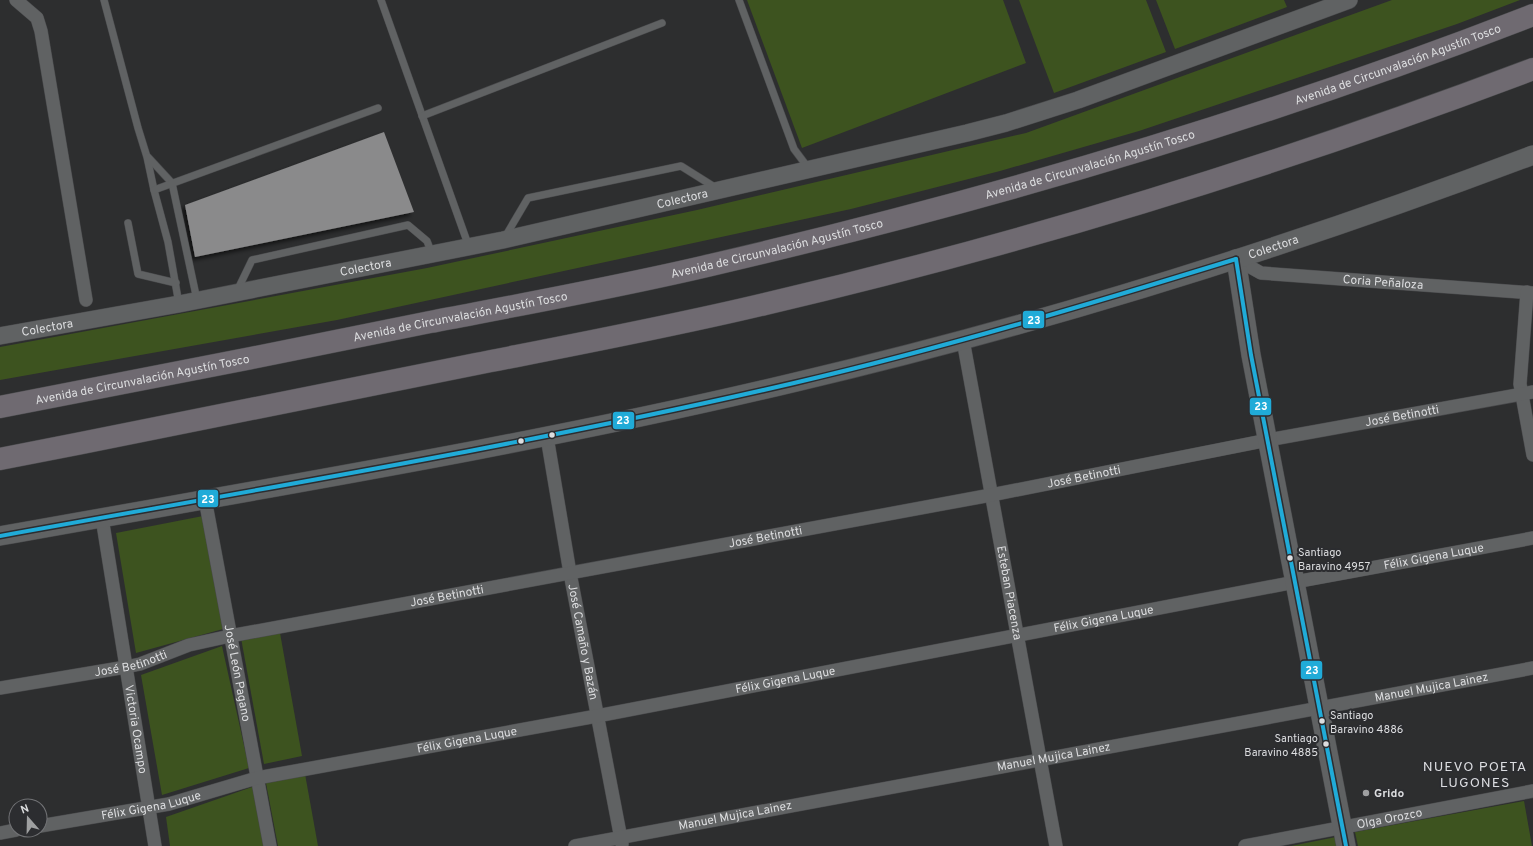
<svg xmlns="http://www.w3.org/2000/svg" width="1533" height="846" viewBox="0 0 1533 846" font-family="Overpass,sans-serif">
	<defs>
		<filter id="shadow"><feDropShadow dx="-3.5" dy="3.5" stdDeviation="2" flood-color="#0009"/></filter>
	</defs>
	<rect width="100%" height="100%" fill="#2d2e2f"/>
	<g fill="#3d531f">
		<path d="M747 0H1003L1026 63 802 148Z"/>
		<path d="M1019 0H1146L1166 52 1054 93Z"/>
		<path d="M1156 0H1284L1287 7 1175 49Z"/>
		<path d="M1392 0H1520L1457 24 1139 131 1000 171 851 209 337 320 0 380V347L427 268 697 210 1026 133Z"/>
		<path d="M203 516 223 629 136 653 116 533Z"/>
		<path d="M280 633 302 756 264 764 241 638Z"/>
		<path d="M222 646 249 768 162 795 141 675Z"/>
		<path d="M305 774 318 846H278L266 783Z"/>
		<path d="M255 786 266 846H170L166 817Z"/>
		<path d="M1524 801 1532 846H1358L1355 832Z"/>
		<path d="M1336 837 1338 846H1291Z"/>
	</g>
	<path fill="#8a8a8b" filter="url(#shadow)" d="M384 132 414 212 195 257 185 205Z"/>
	<g fill="none" stroke-linecap="round" stroke-linejoin="round">
		<g stroke="#494a4c" stroke-width="8">
			<g id="service">
				<path d="M104 0 138 128 147 157 154 190 168 242 179 304"/>
				<path d="M381 0 469 247"/>
				<path d="M739 0 794 149 809 169"/>
				<path d="M422 116 662 23"/>
				<path d="M148 157 172 183 197 300"/>
				<path d="M154 190 378 108"/>
				<path d="M128 223 138 274 176 283"/>
				<path d="M505 237 528 198 681 166 716 188"/>
				<path d="M237 291 252 260 408 225 427 241 432 254"/>
			</g>
		</g>
		<g stroke="#494a4c" stroke-width="14">
			<g id="minor">
				<path d="M16 0 37 18 41 31 86 300"/>
				<path id="s1" d="M1236 259 1261 273 1533 293"/>
				<path d="M1527 292 1520 384 1533 455"/>
				<path id="s2" d="M963 340 1056 846"/>
				<path id="s3" d="M547 437 570 573 622 844"/>
				<path id="s4" d="M205 499 270 846"/>
				<path id="s5" d="M102 518 155 846"/>
				<path id="s6" d="M0 688 126 667 140 664 189 645 230 636 991 495 1268 440 1533 392"/>
				<path id="s7" d="M40 826 169 804 257 778 597 716 1295 582 1533 538"/>
				<path d="M0 833 16 830"/>
				<path id="s8" d="M575 846C894 784 1214 729 1533 668"/>
				<path id="s9" d="M1245 846 1533 791"/>
			</g>
		</g>
		<g stroke="#494a4c" stroke-width="18">
			<g id="tertiary">
				<path id="s10" d="M0 336 179 304 503 240 967 133 1006 123 1078 100 1349 0"/>
			</g>
		</g>
		<g stroke="#494a4c" stroke-width="20">
			<g id="secondary">
				<path d="M1236 259 1251 355 1346 846"/>
				<path id="s11" d="M0 536C266 488 533 445 796 382 1046 323 1293 246 1533 155"/>
			</g>
		</g>
		<g stroke="#494a4c" stroke-width="23">
			<g id="motorway">
				<path id="s12" d="M0 407C143 380 287 351 430 322 524 304 618 287 711 265 990 200 1266 119 1533 15"/>
				<path d="M0 459C159 428 318 396 476 364 573 345 669 327 765 304 1026 243 1282 164 1533 69"/>
			</g>
		</g>
		<use href="#service" stroke="#606263" stroke-width="7"/>
		<use href="#minor" stroke="#606263" stroke-width="13"/>
		<use href="#tertiary" stroke="#606263" stroke-width="17"/>
		<use href="#secondary" stroke="#606263" stroke-width="19"/>
		<use href="#motorway" stroke="#6f6a71" stroke-width="22"/>
		<g stroke="#2c2d30" stroke-width="7">
			<g id="bus-1">
				<path d="M1236 259 1251 355 1346 846"/>
				<path d="M0 536C265 488 532 444 794 383 943 348 1090 304 1236 259"/>
			</g>
		</g>
		<use href="#bus-1" stroke="#20abd8" stroke-width="4"/>
	</g>
	<g fill="#dcdddf" stroke="#2c2d30" stroke-width="1.5">
		<circle cx="552" cy="435" r="3.5"/>
		<circle cx="521" cy="441" r="3.5"/>
		<circle cx="1290" cy="558" r="3.5"/>
		<circle cx="1322" cy="721" r="3.5"/>
		<circle cx="1326" cy="744" r="3.5"/>
	</g>
	<circle fill="#9fa0a1" stroke="#2c2d30" stroke-width="1.5" cx="1366" cy="793" r="4"/>
	<g text-anchor="middle" stroke-width="4" stroke-linejoin="round" paint-order="stroke">
		<g font-size="11" fill="#dcdddf" stroke="#2c2d30" text-anchor="start">
			<text x="1298" y="556">Santiago<tspan x="1298" dy="14">Baravino 4957</tspan></text>
			<text x="1330" y="719">Santiago<tspan x="1330" dy="14">Baravino 4886</tspan></text>
			<text x="1318" y="742" text-anchor="end">Santiago<tspan x="1318" dy="14">Baravino 4885</tspan></text>
		</g>
		<g font-size="12" fill="#dcdddf" stroke="#2c2d30">
			<text dy="4" stroke="none"><textPath href="#s12" startOffset="1441">Avenida de Circunvalación Agustín Tosco</textPath></text>
			<text dy="4" stroke="none"><textPath href="#s12" startOffset="1117">Avenida de Circunvalación Agustín Tosco</textPath></text>
			<text dy="4" stroke="none"><textPath href="#s10" startOffset="696">Colectora</textPath></text>
			<text dy="4" stroke="none"><textPath href="#s11" startOffset="1307">Colectora</textPath></text>
			<text dy="4" stroke="none"><textPath href="#s12" startOffset="793">Avenida de Circunvalación Agustín Tosco</textPath></text>
			<text dy="4" stroke="none"><textPath href="#s10" startOffset="372">Colectora</textPath></text>
			<text dy="4" stroke="none"><textPath href="#s1" startOffset="151">Coria Peñaloza</textPath></text>
			<text dy="4" stroke="none"><textPath href="#s12" startOffset="469">Avenida de Circunvalación Agustín Tosco</textPath></text>
			<text dy="4" stroke="none"><textPath href="#s10" startOffset="48">Colectora</textPath></text>
			<text dy="4" stroke="none"><textPath href="#s12" startOffset="145">Avenida de Circunvalación Agustín Tosco</textPath></text>
			<text dy="4" stroke="none"><textPath href="#s6" startOffset="1429">José Betinotti</textPath></text>
			<text dy="4" stroke="none"><textPath href="#s6" startOffset="1105">José Betinotti</textPath></text>
			<text dy="4" stroke="none"><textPath href="#s6" startOffset="781">José Betinotti</textPath></text>
			<text dy="4" stroke="none"><textPath href="#s7" startOffset="1420">Félix Gigena Luque</textPath></text>
			<text dy="4" stroke="none"><textPath href="#s2" startOffset="257">Esteban Piacenza</textPath></text>
			<text dy="4" stroke="none"><textPath href="#s6" startOffset="457">José Betinotti</textPath></text>
			<text dy="4" stroke="none"><textPath href="#s7" startOffset="1084">Félix Gigena Luque</textPath></text>
			<text dy="4" stroke="none"><textPath href="#s3" startOffset="208">José Camaño y Bazán</textPath></text>
			<text dy="4" stroke="none"><textPath href="#s6" startOffset="133">José Betinotti</textPath></text>
			<text dy="4" stroke="none"><textPath href="#s4" startOffset="177">José León Pagano</textPath></text>
			<text dy="4" stroke="none"><textPath href="#s7" startOffset="760">Félix Gigena Luque</textPath></text>
			<text dy="4" stroke="none"><textPath href="#s8" startOffset="871">Manuel Mujica Lainez</textPath></text>
			<text dy="4" stroke="none"><textPath href="#s5" startOffset="214">Victoria Ocampo</textPath></text>
			<text dy="4" stroke="none"><textPath href="#s7" startOffset="436">Félix Gigena Luque</textPath></text>
			<text dy="4" stroke="none"><textPath href="#s8" startOffset="487">Manuel Mujica Lainez</textPath></text>
			<text dy="4" stroke="none"><textPath href="#s7" startOffset="113">Félix Gigena Luque</textPath></text>
			<text dy="4" stroke="none"><textPath href="#s8" startOffset="163">Manuel Mujica Lainez</textPath></text>
			<text dy="4" stroke="none"><textPath href="#s9" startOffset="147">Olga Orozco</textPath></text>
		</g>
		<g font-size="12" font-weight="bold" fill="#dcdddf" stroke="#2c2d30" text-anchor="start">
			<text x="1374" y="797">Grido</text>
		</g>
		<g font-size="14" letter-spacing="1" fill="#dcdde1" stroke="#2c2d30">
			<text x="1475" y="771">NUEVO POETA<tspan x="1475" dy="16">LUGONES</tspan></text>
		</g>
	</g>
	<g stroke="#2c2d30" stroke-width="1.5">
		<rect x="1022" y="310" width="23" height="19" rx="4" fill="#20abd8"/>
		<rect x="1249" y="397" width="23" height="19" rx="4" fill="#20abd8"/>
		<rect x="612" y="411" width="23" height="19" rx="4" fill="#20abd8"/>
		<rect x="197" y="489" width="22" height="19" rx="4" fill="#20abd8"/>
		<rect x="1300" y="660" width="23" height="20" rx="4" fill="#20abd8"/>
	</g>
	<g font-size="11" text-anchor="middle" font-weight="bold" fill="#fff">
		<text x="1034" y="324">23</text>
		<text x="1261" y="410">23</text>
		<text x="623" y="424">23</text>
		<text x="208" y="503">23</text>
		<text x="1312" y="674">23</text>
	</g>
	<g transform="translate(28 818) rotate(340)"><circle r="19" fill="#2c2d30" stroke="#727376"/>
	<path d="M0-3L7 15L0 10L-7 15Z" fill="#9fa0a1"/>
	<text y="-6" font-size="11" font-weight="bold" text-anchor="middle" fill="#dcdddf">N</text>
	</g>
</svg>
